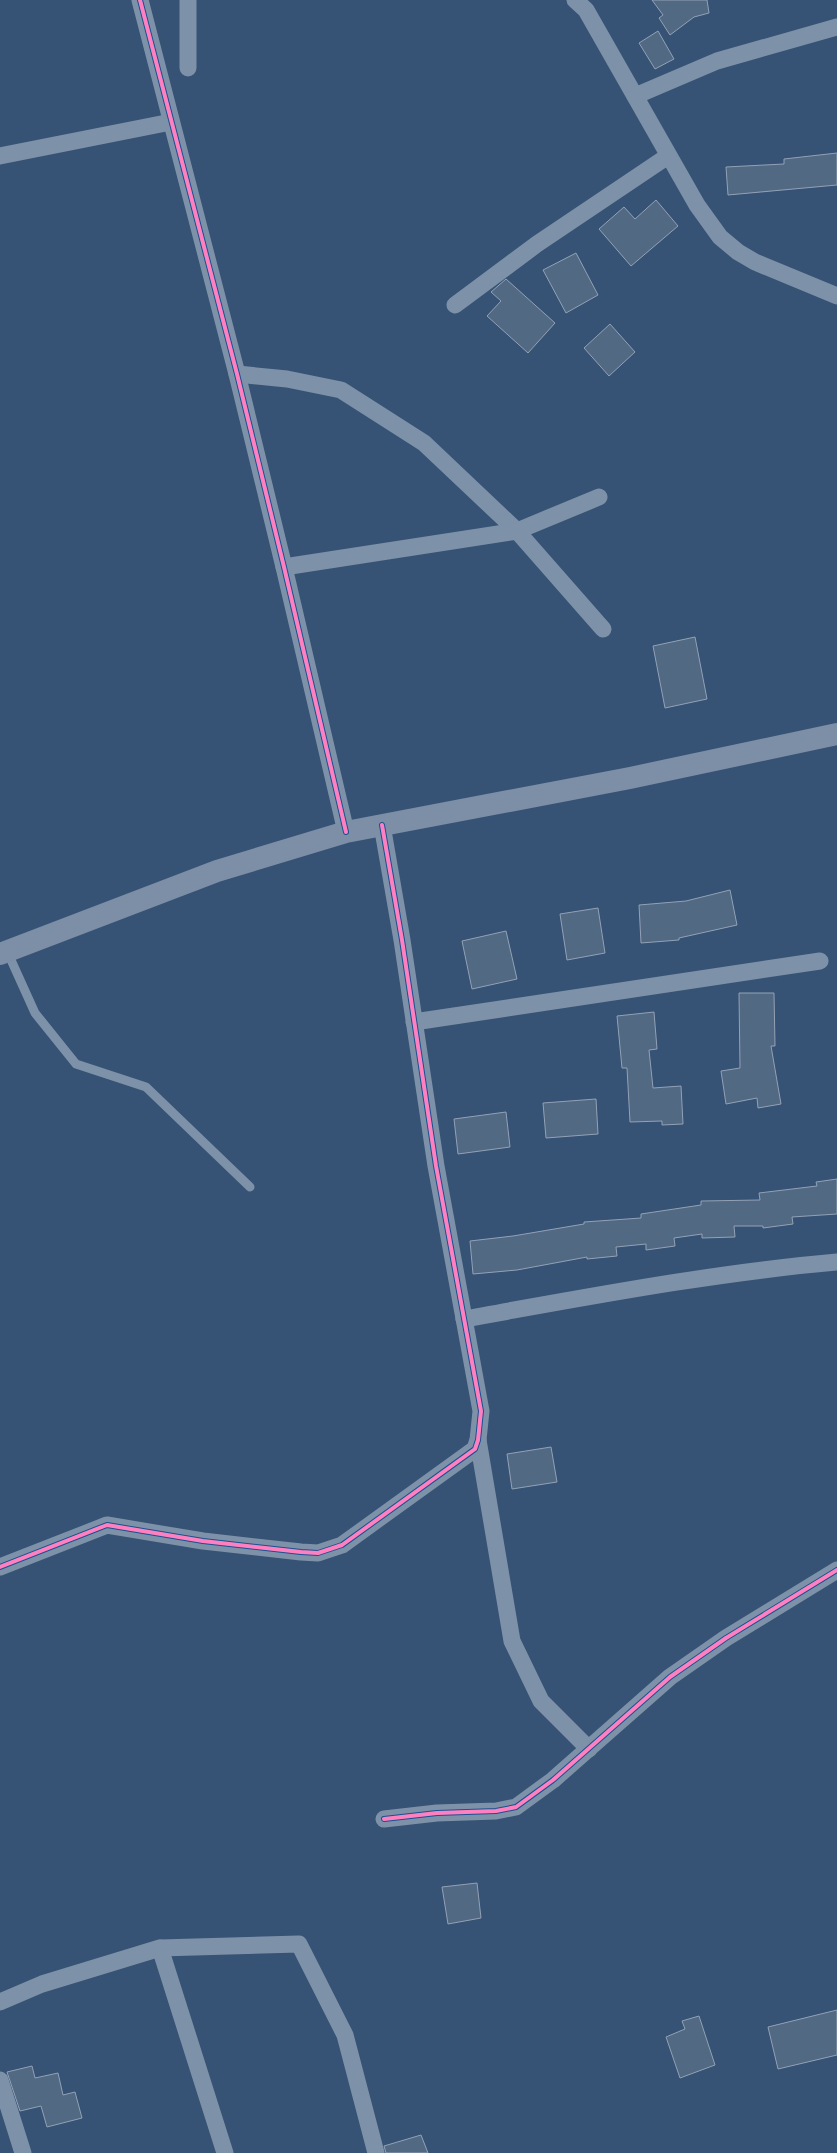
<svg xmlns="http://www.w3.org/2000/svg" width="837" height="2153" viewBox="0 0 837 2153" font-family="'Nunito Sans',sans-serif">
	<rect width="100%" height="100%" fill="#365274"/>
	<g fill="#526984" stroke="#92a2b6">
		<path d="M652 0H707L709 13 694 17 670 35 659 18 663 15Z"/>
		<path d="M658 31 674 59 655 69 639 43Z"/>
		<path d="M837 153V185L728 195 726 167 784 164V159Z"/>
		<path d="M656 200 678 226 631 266 599 229 624 207 635 219Z"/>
		<path d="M576 253 598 295 566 313 543 270Z"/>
		<path d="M506 279 555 323 528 353 487 316 501 301 491 292Z"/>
		<path d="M610 324 635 352 609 376 584 348Z"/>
		<path d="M695 637 707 699 665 708 653 646Z"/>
		<path d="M730 890 737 925 679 938V940L641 943 639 905 686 901Z"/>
		<path d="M598 908 605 953 567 960 560 914Z"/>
		<path d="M506 931 517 979 472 989 462 941Z"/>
		<path d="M739 993H774L775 1046H771L781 1104 758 1108 757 1098 726 1104 721 1071 740 1068Z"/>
		<path d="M654 1012 657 1049 649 1050 653 1088 681 1086 683 1124 662 1125V1121L630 1122 627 1068H622L617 1016Z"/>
		<path d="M596 1099 598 1134 546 1138 543 1103Z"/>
		<path d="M506 1112 510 1147 458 1154 454 1119Z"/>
		<path d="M837 1179V1214L792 1217 793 1224 763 1228V1226H734L735 1237 702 1238V1234L674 1238 675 1246 646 1250V1244L616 1247 617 1256 587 1259V1257L517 1270 473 1274 470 1241 513 1236 584 1224V1222L641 1218V1214L701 1205V1201L760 1200 759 1193 817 1186 816 1182Z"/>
		<path d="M551 1447 557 1482 512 1489 507 1454Z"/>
		<path d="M477 1883 481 1918 448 1924 442 1887Z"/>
		<path d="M837 2010V2055L778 2069 768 2027Z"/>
		<path d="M699 2016 715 2065 680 2078 666 2037 685 2029 682 2021Z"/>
		<path d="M32 2066 35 2078 58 2073 63 2095 75 2092 82 2118 47 2127 41 2106 20 2111 7 2072Z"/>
		<path d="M421 2135 428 2153H386L384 2146Z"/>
	</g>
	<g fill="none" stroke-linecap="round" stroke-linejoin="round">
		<path stroke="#7d92a8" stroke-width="9" d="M7 951 35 1013 76 1064 146 1087 250 1187"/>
		<g stroke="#7d92a8" stroke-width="17">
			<path d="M140 0 237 374 284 567 346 832"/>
			<path d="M575 0 586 10 697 205 720 237 738 252 755 262 837 296"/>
			<path d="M188 68V0"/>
			<path d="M635 96 717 61 837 27"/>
			<path d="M0 156 171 122"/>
			<path d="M455 305 537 244 668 156"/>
			<path d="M237 374 287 379 341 390 424 443 517 531 603 629"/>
			<path d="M284 567 517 531 599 497"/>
			<path d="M414 1022 820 961"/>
			<path d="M464 1319C588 1297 712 1273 837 1262"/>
			<path d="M478 1440 512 1641 541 1701 589 1749"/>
			<path d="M0 1567 107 1525 203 1541 301 1552 318 1553 342 1545 475 1449 478 1440 481 1411 436 1166 402 940 382 825"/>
			<path d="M384 1819 437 1813 496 1811 516 1807 553 1780 670 1677 726 1638 837 1570"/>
			<path d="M160 1948 225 2153"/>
			<path d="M0 2002 42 1984 160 1948 299 1944 345 2035 376 2153"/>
			<path d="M0 2080 23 2153"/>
		</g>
		<path stroke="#7d8ea7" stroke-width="22" d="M0 954 217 871 346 832 630 778 837 734"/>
		<g stroke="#1b4f8f" stroke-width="6">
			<g id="cycleway">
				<path d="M140 0 237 374 284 567 346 832"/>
				<path d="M0 1567 107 1525 203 1541 301 1552 318 1553 342 1545 475 1449 478 1440 481 1411 436 1166 402 940 382 825"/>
				<path d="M384 1819 437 1813 496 1811 516 1807 553 1780 670 1677 726 1638 837 1570"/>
			</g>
		</g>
		<use href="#cycleway" stroke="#ff80c0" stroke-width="4"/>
	</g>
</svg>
